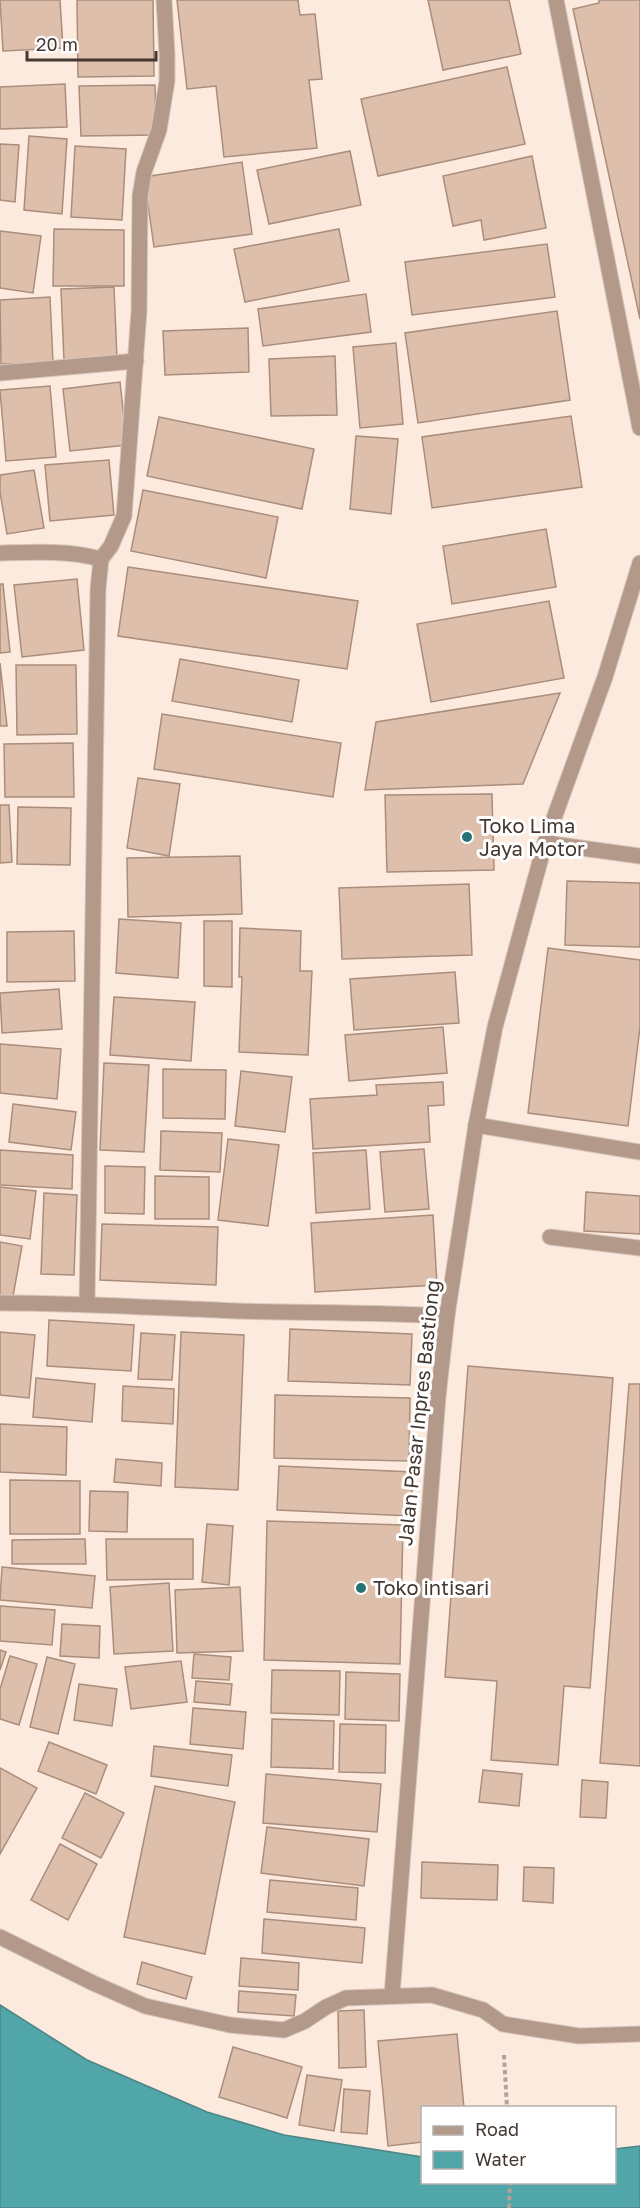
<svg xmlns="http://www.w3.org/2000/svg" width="640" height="2208" viewBox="0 0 640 2208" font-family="'Golos Text',sans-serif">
	<rect width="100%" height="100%" fill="#fdeade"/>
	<path fill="#51a6a9" stroke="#4d8585" stroke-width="1.5" d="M0 2005 87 2060 207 2112 284 2135 422 2157V2182H614L615 2149 640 2146V2208H0Z"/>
	<g fill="#ddbfac" stroke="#aa8d7b" stroke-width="1.5">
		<path d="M0 0H60L63 48 3 51Z"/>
		<path d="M77 0H153L154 76 78 77Z"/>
		<path d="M177 0H298L300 15 315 14 322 79 309 80 317 148 224 157 216 86 187 89Z"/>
		<path d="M428 0H509L521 54 443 70Z"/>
		<path d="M599 0H640V319L573 9 599 3Z"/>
		<path d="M507 67 525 144 378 176 361 99Z"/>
		<path d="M65 84 67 127 0 129V87Z"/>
		<path d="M155 85 156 135 81 136 79 86Z"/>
		<path d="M29 136 67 139 62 214 24 210Z"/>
		<path d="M0 144 19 145 15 202 0 200Z"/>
		<path d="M75 146 126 149 122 220 71 217Z"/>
		<path d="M350 151 361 205 269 224 257 170Z"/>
		<path d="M532 156 546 228 484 240 481 220 453 226 443 176Z"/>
		<path d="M242 162 252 234 154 247 144 177Z"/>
		<path d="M54 229 124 230V286H53Z"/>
		<path d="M339 229 349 281 245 302 234 249Z"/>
		<path d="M0 231 41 236 33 293 0 288Z"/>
		<path d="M547 244 555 297 412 315 405 262Z"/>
		<path d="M114 287 117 359 64 361 61 289Z"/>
		<path d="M366 294 371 332 263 346 258 309Z"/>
		<path d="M50 297 53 363 1 364 0 300Z"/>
		<path d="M557 311 570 400 418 423 405 333Z"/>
		<path d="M248 328 249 372 165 375 163 331Z"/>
		<path d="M396 343 403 424 360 428 353 347Z"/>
		<path d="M335 356 337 415 271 416 269 359Z"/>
		<path d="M120 382 127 445 70 451 63 389Z"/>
		<path d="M50 386 56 457 6 461 0 390Z"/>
		<path d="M571 416 582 487 432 508 422 437Z"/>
		<path d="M159 417 314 449 302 509 147 476Z"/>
		<path d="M356 436 398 439 391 514 350 509Z"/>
		<path d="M109 460 114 515 50 521 45 465Z"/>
		<path d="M34 470 44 528 7 534 0 492V475Z"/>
		<path d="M143 490 278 517 266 578 131 551Z"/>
		<path d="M546 529 556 587 452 604 443 546Z"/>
		<path d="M128 567 358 601 347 669 118 636Z"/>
		<path d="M77 579 84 650 22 657 14 585Z"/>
		<path d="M0 584H3L10 652 0 653Z"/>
		<path d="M549 601 564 678 431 702 417 624Z"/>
		<path d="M180 659 299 680 292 722 172 701Z"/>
		<path d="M0 663 7 726H0Z"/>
		<path d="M16 665H76L77 734 17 735Z"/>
		<path d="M560 693 523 784 365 790 376 722Z"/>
		<path d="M162 714 341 743 333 797 154 769Z"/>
		<path d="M73 743 74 797H5L4 744Z"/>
		<path d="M138 778 180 784 169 856 127 848Z"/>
		<path d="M492 794 494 870 387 872 385 795Z"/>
		<path d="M0 805H9L12 862 0 863Z"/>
		<path d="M18 807 71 808 70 865 17 864Z"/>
		<path d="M240 856 242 914 128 917 127 858Z"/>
		<path d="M567 881 640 883V947L565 945Z"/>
		<path d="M469 884 472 955 342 959 339 888Z"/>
		<path d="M119 919 181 923 178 978 116 973Z"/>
		<path d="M204 921H232V987L204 986Z"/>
		<path d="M240 928 301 931 300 971H312L308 1055 239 1052 242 977H239Z"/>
		<path d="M74 931 75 981 7 982V932Z"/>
		<path d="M548 948 640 960V1027L628 1126 528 1113Z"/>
		<path d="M455 972 459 1023 354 1030 350 979Z"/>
		<path d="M59 989 62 1029 2 1033 0 993Z"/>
		<path d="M114 997 195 1002 191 1061 110 1055Z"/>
		<path d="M443 1027 447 1073 349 1081 345 1035Z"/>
		<path d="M0 1044 61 1049 57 1099 0 1093Z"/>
		<path d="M104 1063 149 1065 144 1152 100 1150Z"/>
		<path d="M163 1069 226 1070 225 1119 163 1118Z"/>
		<path d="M241 1071 292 1077 285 1132 235 1126Z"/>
		<path d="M443 1082 444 1105 428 1106 430 1142 313 1149 310 1099 377 1095 376 1085Z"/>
		<path d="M13 1104 76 1112 71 1150 9 1142Z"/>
		<path d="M161 1131 222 1133 220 1172 160 1170Z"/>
		<path d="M228 1139 279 1145 268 1226 218 1220Z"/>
		<path d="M424 1149 429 1209 385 1212 380 1152Z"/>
		<path d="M0 1150 73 1155 72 1189 0 1185Z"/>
		<path d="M366 1150 370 1209 316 1213 313 1153Z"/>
		<path d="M105 1166 145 1167 144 1214 105 1213Z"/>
		<path d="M155 1176 209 1177V1219H155Z"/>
		<path d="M0 1187 36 1191 30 1239 0 1235Z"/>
		<path d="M586 1192 640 1196V1234L584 1231Z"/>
		<path d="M44 1193 77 1195 74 1275 41 1274Z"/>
		<path d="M433 1215 437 1285 315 1292 311 1223Z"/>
		<path d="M102 1224 218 1227 216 1285 100 1280Z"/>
		<path d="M0 1242 22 1246 12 1302 0 1300Z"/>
		<path d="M49 1320 134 1325 131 1371 47 1366Z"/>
		<path d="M290 1329 412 1334 410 1385 288 1381Z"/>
		<path d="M0 1332 35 1335 29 1398 0 1395Z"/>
		<path d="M181 1332 244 1335 238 1490 175 1487Z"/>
		<path d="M141 1333 175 1335 172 1380 138 1379Z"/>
		<path d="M468 1366 613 1378 590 1688 564 1686 558 1765 491 1760 497 1681 445 1677Z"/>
		<path d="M36 1378 95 1384 92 1422 33 1417Z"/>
		<path d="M629 1384H640V1766L600 1763Z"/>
		<path d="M123 1386 174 1389 173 1424 122 1421Z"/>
		<path d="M275 1395 410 1398 409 1461 274 1458Z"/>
		<path d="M0 1424 67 1427 66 1475 0 1472Z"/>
		<path d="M116 1459 162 1463 161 1486 114 1482Z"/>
		<path d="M279 1466 413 1472 411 1516 277 1510Z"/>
		<path d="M10 1480 80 1481V1534H10Z"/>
		<path d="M90 1491 128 1492 127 1532 89 1531Z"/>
		<path d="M267 1521 403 1525 400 1664 264 1660Z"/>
		<path d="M207 1524 233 1526 229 1585 202 1582Z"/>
		<path d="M85 1539 86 1564H12V1540Z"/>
		<path d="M106 1539H193V1579L107 1580Z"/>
		<path d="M2 1567 95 1576 92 1608 0 1600Z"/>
		<path d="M169 1583 173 1651 114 1654 110 1587Z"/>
		<path d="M240 1587 243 1651 177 1653 175 1590Z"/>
		<path d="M0 1606 55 1610 52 1645 0 1641Z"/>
		<path d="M62 1624 100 1626 99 1658 60 1656Z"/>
		<path d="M0 1650 6 1652 0 1670Z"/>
		<path d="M194 1654 231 1657 229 1680 192 1678Z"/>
		<path d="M10 1656 37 1664 19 1725 0 1719V1689Z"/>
		<path d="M47 1657 75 1664 58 1734 30 1727Z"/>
		<path d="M181 1661 187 1702 131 1709 125 1667Z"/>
		<path d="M272 1670 340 1671 339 1715 271 1713Z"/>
		<path d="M346 1672 400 1674 399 1721 345 1719Z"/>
		<path d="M196 1681 232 1684 230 1705 194 1702Z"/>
		<path d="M79 1684 117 1689 112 1726 74 1720Z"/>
		<path d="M193 1708 246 1712 243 1749 190 1744Z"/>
		<path d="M272 1719 334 1721 333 1769 271 1767Z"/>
		<path d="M340 1724 386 1725 385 1773 339 1772Z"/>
		<path d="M49 1742 107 1765 96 1794 38 1771Z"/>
		<path d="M154 1746 232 1755 228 1786 151 1776Z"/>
		<path d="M0 1768 37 1788 0 1854Z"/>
		<path d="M483 1770 522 1774 519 1806 479 1802Z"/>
		<path d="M266 1774 381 1784 377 1832 263 1823Z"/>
		<path d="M582 1780 608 1782 606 1818 580 1817Z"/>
		<path d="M155 1786 235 1802 205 1954 124 1937Z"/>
		<path d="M85 1793 124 1813 101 1858 62 1838Z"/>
		<path d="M267 1827 369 1839 364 1886 261 1873Z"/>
		<path d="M60 1844 97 1864 68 1920 31 1900Z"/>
		<path d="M422 1862 498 1865 497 1900 421 1898Z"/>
		<path d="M524 1867 554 1868 553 1903 523 1901Z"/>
		<path d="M270 1880 358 1888 356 1920 267 1912Z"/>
		<path d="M264 1919 365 1928 362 1963 262 1953Z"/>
		<path d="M241 1958 299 1963 298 1990 239 1986Z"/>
		<path d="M142 1962 192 1977 186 1999 137 1984Z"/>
		<path d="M239 1991 296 1995 294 2016 238 2012Z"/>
		<path d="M364 2010 366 2067 339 2068 338 2011Z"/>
		<path d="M457 2034 464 2108H422V2142L388 2146 378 2041Z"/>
		<path d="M233 2047 302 2067 287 2118 219 2097Z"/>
		<path d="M307 2075 342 2080 334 2131 299 2125Z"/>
		<path d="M344 2089 370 2091 367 2134 341 2132Z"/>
	</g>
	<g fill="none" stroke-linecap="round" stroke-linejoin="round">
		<g stroke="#d8c6bb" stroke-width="17">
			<path id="service" d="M550 1237 640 1248"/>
		</g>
		<g stroke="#d8c6bb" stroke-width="17">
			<g id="minor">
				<path d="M556 0 640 428"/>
				<path d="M0 373 136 361"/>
				<path d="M0 553C33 552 69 550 101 559L98 589 87 1304"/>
				<path d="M101 559 111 546 124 516 139 311 140 196 144 172 159 130 167 81V54L164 0"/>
				<path d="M545 843 640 856"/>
				<path d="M476 1125 640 1152"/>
				<path d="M0 1303C79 1303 158 1308 237 1311 307 1313 377 1312 447 1316"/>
				<path d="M0 1937 93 1983 145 2006 230 2025 284 2030 305 2021 326 2007 346 1998 432 1995 483 2010 503 2024 579 2036 640 2034"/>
				<path d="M392 1995 438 1397 447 1316 476 1125 495 1027 545 843 605 677 640 563"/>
			</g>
		</g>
		<g stroke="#b3a298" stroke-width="4" stroke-dasharray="4.5 3" stroke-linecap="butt">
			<path d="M504 2055 507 2108"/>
			<path d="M509 2208 510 2182"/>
		</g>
		<use href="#service" stroke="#b29989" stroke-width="15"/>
		<use href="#minor" stroke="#b29989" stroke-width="15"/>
	</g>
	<g fill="#267174" stroke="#fff" stroke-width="2">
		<circle cx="467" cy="837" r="6"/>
		<circle cx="361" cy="1588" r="6"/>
	</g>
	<g text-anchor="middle" stroke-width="6" stroke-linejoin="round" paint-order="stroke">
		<g font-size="20" fill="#443830" stroke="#fff" text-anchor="start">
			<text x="479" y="833">Toko Lima<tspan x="479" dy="23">Jaya Motor</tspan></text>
			<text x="373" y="1595">Toko intisari</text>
		</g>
		<g font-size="20" fill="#443830" stroke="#fff">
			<text transform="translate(419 1413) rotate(-84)" y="7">Jalan Pasar Inpres Bastiong</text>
		</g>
	</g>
	<rect x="421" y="2106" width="195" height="78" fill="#ffffff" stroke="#b4afac" stroke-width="1.5"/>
	<rect x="433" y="2126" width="30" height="9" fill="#b29989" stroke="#b4afac" stroke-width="1.5"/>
	<text x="475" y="2136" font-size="18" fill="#443830">Road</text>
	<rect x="433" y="2151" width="30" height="18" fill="#51a6a9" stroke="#b4afac" stroke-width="1.5"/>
	<text x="475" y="2166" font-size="18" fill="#443830">Water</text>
	<path d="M27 51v9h129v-9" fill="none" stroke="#443830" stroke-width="3"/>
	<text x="36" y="51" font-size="18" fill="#443830" stroke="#ffffff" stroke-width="4.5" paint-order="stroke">20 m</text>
</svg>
